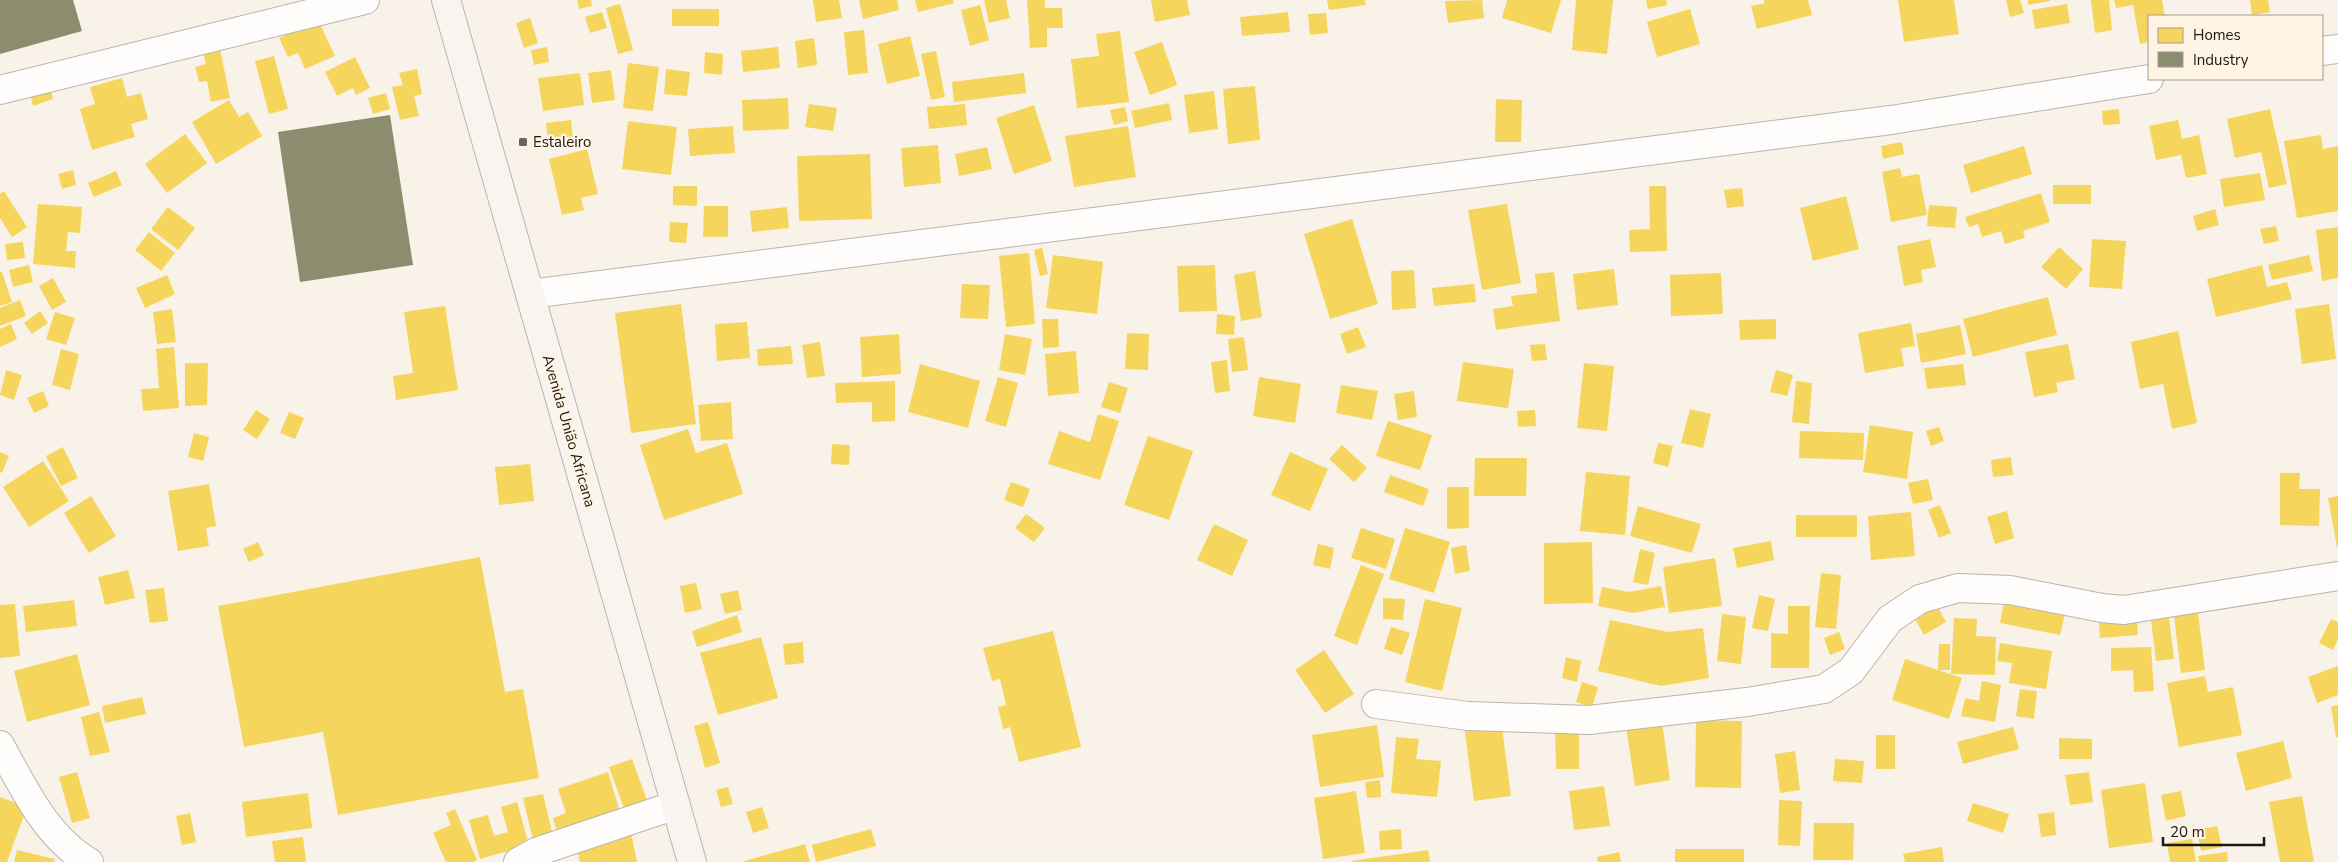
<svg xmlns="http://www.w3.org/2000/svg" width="2338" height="862" viewBox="0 0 2338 862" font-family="'Nunito Sans',sans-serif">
	<rect width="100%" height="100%" fill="#f9f2e9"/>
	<g fill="#f6d55c">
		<path d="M577 0H591L592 6 579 9Z"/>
		<path d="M813 0H839L842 18 816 22Z"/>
		<path d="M859 0H897L899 10 863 19Z"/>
		<path d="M915 0H953L954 3 918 12Z"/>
		<path d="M984 0H1006L1010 18 989 23Z"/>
		<path d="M1027 0H1045V8H1062L1063 28H1047V47L1030 48Z"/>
		<path d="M1151 0H1187L1190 15 1155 22Z"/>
		<path d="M1327 0H1365L1366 5 1329 10Z"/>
		<path d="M1482 0 1484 18 1448 23 1445 1Z"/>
		<path d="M1507 0H1561L1551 33 1502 18Z"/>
		<path d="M1576 0H1613L1607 54 1572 50Z"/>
		<path d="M1646 0H1666L1667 5 1648 9Z"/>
		<path d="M1764 0H1808L1812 15 1757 29 1751 6 1765 3Z"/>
		<path d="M1898 0H1954L1959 34 1904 42Z"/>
		<path d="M2006 0H2020L2024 13 2010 17Z"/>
		<path d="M2028 0H2050V1L2028 5Z"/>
		<path d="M2091 0H2109L2112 30 2095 33Z"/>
		<path d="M2114 0H2162L2165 16H2149V42L2140 44 2133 5 2116 8Z"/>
		<path d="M2250 0H2268L2270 12 2252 15Z"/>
		<path d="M620 4 633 50 618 54 606 8Z"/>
		<path d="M2067 4 2070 23 2035 29 2032 10Z"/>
		<path d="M980 5 989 40 970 46 961 10Z"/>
		<rect x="672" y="9" width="47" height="17"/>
		<path d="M1690 9 1700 44 1657 57 1647 22Z"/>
		<path d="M602 12 607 28 590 33 585 17Z"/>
		<path d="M1288 12 1290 32 1242 36 1240 17Z"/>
		<path d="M1326 13 1328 33 1310 35 1308 14Z"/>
		<path d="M530 18 538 43 524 48 516 23Z"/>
		<path d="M318 20 335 56 305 69 298 53 288 57 279 38Z"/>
		<path d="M864 30 868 73 848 75 844 32Z"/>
		<path d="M1120 31 1129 102 1077 108 1071 59 1099 56 1096 34Z"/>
		<path d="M910 36 920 76 887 84 878 44Z"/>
		<path d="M814 38 817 65 798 68 795 41Z"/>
		<path d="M1162 42 1177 85 1150 95 1134 52Z"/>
		<path d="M219 44 230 98 211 102 207 81 199 82 195 67 206 64 202 48Z"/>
		<path d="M547 47 549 62 534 65 531 50Z"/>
		<path d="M778 47 780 68 743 72 741 51Z"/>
		<path d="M936 51 945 97 931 100 921 54Z"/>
		<path d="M705 52 723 54 722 75 704 73Z"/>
		<path d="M274 56 288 109 269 114 255 61Z"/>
		<path d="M355 57 370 88 356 95 353 88 337 96 325 72Z"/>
		<path d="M628 63 659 67 653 111 623 108Z"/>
		<path d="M417 69 422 94 414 96 419 116 400 120 392 87 403 85 399 73Z"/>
		<path d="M666 69 690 72 687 96 664 94Z"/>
		<path d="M611 70 615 100 592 103 588 73Z"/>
		<path d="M580 73 584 105 543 111 538 78Z"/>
		<path d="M1024 73 1026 93 954 102 952 82Z"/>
		<path d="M122 78 127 97 141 93 148 119 131 124 135 137 92 150 80 109 95 104 90 87Z"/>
		<path d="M1255 86 1260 140 1228 144 1223 89Z"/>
		<path d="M50 87 53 99 33 106 30 94Z"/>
		<path d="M1214 91 1218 129 1189 133 1184 95Z"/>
		<path d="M386 93 390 109 373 114 368 98Z"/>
		<path d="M788 98 789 129 743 131 742 100Z"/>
		<path d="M1496 99 1522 100 1521 142H1495Z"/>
		<path d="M229 100 239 117 248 112 262 136 216 164 192 122Z"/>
		<path d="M1169 103 1172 120 1135 128 1131 111Z"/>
		<path d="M809 104 837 108 833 131 805 127Z"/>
		<path d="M965 104 967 125 929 129 927 107Z"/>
		<path d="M1034 105 1052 161 1014 174 996 118Z"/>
		<path d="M1125 107 1128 121 1114 125 1110 110Z"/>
		<path d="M2119 109 2120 124 2103 125 2102 111Z"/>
		<path d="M2270 109 2287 184 2269 188 2261 152 2235 158 2227 119Z"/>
		<path d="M571 120 573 137 548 140 546 123Z"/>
		<path d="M2178 120 2182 139 2199 135 2207 174 2186 178 2181 155 2156 160 2149 126Z"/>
		<path d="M628 121 677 127 671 175 622 169Z"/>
		<path d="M733 126 735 153 690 156 688 129Z"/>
		<path d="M1128 126 1136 177 1074 187 1065 136Z"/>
		<path d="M185 134 207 163 167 193 145 164Z"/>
		<path d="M2321 135 2323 149 2338 146V211L2297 218 2284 141Z"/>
		<path d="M1902 142 1904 154 1883 159 1881 146Z"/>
		<path d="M938 145 941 183 904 187 901 148Z"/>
		<path d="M2024 146 2032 174 1971 193 1963 165Z"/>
		<path d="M987 147 992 169 959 176 955 154Z"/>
		<path d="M587 149 598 194 581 198 584 210 562 215 549 159Z"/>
		<path d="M870 154 872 219 799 221 797 156Z"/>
		<path d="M1900 168 1902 177 1919 174 1927 215 1891 222 1882 172Z"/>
		<path d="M73 170 76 185 62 189 58 174Z"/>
		<path d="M116 171 122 185 94 197 88 183Z"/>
		<path d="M2260 173 2265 200 2224 207 2220 179Z"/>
		<rect x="2053" y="185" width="38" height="19"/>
		<path d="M673 186H697V206L673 205Z"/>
		<path d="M1649 186H1666L1667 251 1630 252 1629 230 1650 229Z"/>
		<path d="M1742 188 1744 206 1727 208 1724 190Z"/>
		<path d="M4 191 27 227 12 237 0 218V194Z"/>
		<path d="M2041 193 2050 222 2023 231 2025 238 2005 244 2001 231 1982 237 1978 224 1969 227 1965 217Z"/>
		<path d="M1846 196 1859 249 1813 261 1800 208Z"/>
		<path d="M38 204 82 207 80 233 68 232 66 251H76L75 268 33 264Z"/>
		<path d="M1507 204 1521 283 1482 290 1468 210Z"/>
		<path d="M1929 205 1957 207 1955 228 1927 226Z"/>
		<path d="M704 206H728V237H703Z"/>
		<path d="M168 207 195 228 178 250 151 229Z"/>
		<path d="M787 207 789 228 752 232 750 211Z"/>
		<path d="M2215 209 2219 225 2197 231 2193 216Z"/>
		<path d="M1352 219 1378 304 1330 319 1304 234Z"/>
		<path d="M670 222 688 223 686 243 669 242Z"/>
		<path d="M2276 226 2279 241 2264 244 2260 229Z"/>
		<path d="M2338 227V278L2322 281 2316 230Z"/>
		<path d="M149 232 175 253 161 271 135 250Z"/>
		<path d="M1930 239 1936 267 1921 270 1923 282 1904 286 1897 246Z"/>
		<path d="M2092 239 2126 241 2122 289 2089 287Z"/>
		<path d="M23 242 25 258 7 260 5 244Z"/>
		<path d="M2059 247 2083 269 2066 289 2041 267Z"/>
		<path d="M1042 248 1048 274 1040 276 1034 250Z"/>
		<path d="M1029 253 1035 324 1006 327 999 256Z"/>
		<path d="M1053 255 1103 262 1097 314 1046 308Z"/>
		<path d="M2309 255 2313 271 2272 280 2268 265Z"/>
		<path d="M29 265 33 282 13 287 9 270Z"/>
		<path d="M1215 265 1217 311 1179 312 1177 266Z"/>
		<path d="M2262 265 2267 287 2287 282 2292 299 2216 317 2207 279Z"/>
		<path d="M1614 269 1618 305 1577 310 1573 274Z"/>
		<path d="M1414 270 1416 308 1392 310 1391 271Z"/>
		<path d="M1255 271 1262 317 1241 321 1234 275Z"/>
		<path d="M0 272H2L12 302 0 306Z"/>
		<path d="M1554 272 1560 321 1496 330 1493 309 1513 306 1511 296 1537 293 1535 274Z"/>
		<path d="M1721 273 1723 314 1671 316 1670 275Z"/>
		<path d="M167 275 175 294 145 308 136 288Z"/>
		<path d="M53 278 66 302 52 310 39 286Z"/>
		<path d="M962 284 990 285 988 319 960 318Z"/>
		<path d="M1474 284 1476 302 1434 306 1432 288Z"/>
		<path d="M2048 297 2057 335 1973 357 1963 319Z"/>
		<path d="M20 300 26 316 0 326V308Z"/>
		<path d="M681 304 696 424 631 433 615 313Z"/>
		<path d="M2329 304 2336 359 2302 364 2295 309Z"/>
		<path d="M445 306 458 390 396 400 393 376 413 373 404 312Z"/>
		<path d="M172 309 176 342 157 344 153 312Z"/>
		<path d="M40 311 48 323 32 334 24 323Z"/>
		<path d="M55 312 75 318 66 345 46 339Z"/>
		<path d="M1217 314 1235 316 1234 335 1216 334Z"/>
		<path d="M1042 319H1058L1059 347 1043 348Z"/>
		<path d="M1776 319V339L1740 340 1739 320Z"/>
		<path d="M747 322 750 358 717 361 715 324Z"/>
		<path d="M1911 323 1915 346 1901 348 1904 366 1865 373 1858 333Z"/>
		<path d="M11 324 17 339 0 347V329Z"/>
		<path d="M1960 325 1966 354 1921 363 1916 334Z"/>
		<path d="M1358 327 1366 347 1347 354 1340 334Z"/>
		<path d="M2178 331 2197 423 2172 429 2163 384 2140 389 2131 342Z"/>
		<path d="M1127 333 1149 334 1148 370 1125 369Z"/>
		<path d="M899 334 901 374 862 377 860 337Z"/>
		<path d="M1005 334 1032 339 1025 375 999 370Z"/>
		<path d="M1244 337 1248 370 1232 372 1228 339Z"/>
		<path d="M820 342 825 376 807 378 802 345Z"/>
		<path d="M1545 344 1547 360 1532 361 1530 345Z"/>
		<path d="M2068 344 2075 379 2056 383 2058 392 2034 397 2025 352Z"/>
		<path d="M791 346 793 364 758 366 757 349Z"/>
		<path d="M174 347 179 408 143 411 141 389 159 388 156 349Z"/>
		<path d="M61 349 79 354 70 390 52 385Z"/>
		<path d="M1076 351 1079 393 1048 396 1045 354Z"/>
		<path d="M1227 360 1230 391 1215 393 1211 362Z"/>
		<path d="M1463 362 1514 369 1508 408 1457 401Z"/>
		<path d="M185 363H208L207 405 185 406Z"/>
		<path d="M1584 363 1614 366 1607 431 1577 428Z"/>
		<path d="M920 364 980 381 968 428 908 412Z"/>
		<path d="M1963 364 1966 385 1927 389 1924 368Z"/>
		<path d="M6 370 22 375 14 400 0 395Z"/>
		<path d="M1776 370 1793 375 1787 396 1770 392Z"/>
		<path d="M998 377 1018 383 1006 427 985 421Z"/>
		<path d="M1259 377 1301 384 1295 423 1253 416Z"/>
		<path d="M895 381V421L872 422V402L836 403 835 383Z"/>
		<path d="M1796 381 1812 383 1809 424 1792 422Z"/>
		<path d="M1109 382 1128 388 1120 413 1101 407Z"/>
		<path d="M1341 385 1378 391 1372 420 1336 413Z"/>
		<path d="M43 391 49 406 34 413 27 398Z"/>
		<path d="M1414 391 1417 417 1398 420 1394 394Z"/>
		<path d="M731 402 733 439 701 441 698 405Z"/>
		<path d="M1690 409 1711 414 1703 448 1681 443Z"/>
		<path d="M256 410 270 419 257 439 243 430Z"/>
		<path d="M1535 410 1536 426 1518 427 1517 411Z"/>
		<path d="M289 412 304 418 295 439 280 433Z"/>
		<path d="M1098 414 1119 421 1100 480 1048 464 1059 431 1090 442Z"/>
		<path d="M1388 421 1432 435 1420 470 1376 456Z"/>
		<path d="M1870 425 1913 432 1907 479 1863 472Z"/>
		<path d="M1939 427 1944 441 1931 446 1926 431Z"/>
		<path d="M688 429 696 453 727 443 743 494 664 520 640 445Z"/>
		<path d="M1800 431 1864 433 1863 460 1799 458Z"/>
		<path d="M194 433 209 437 203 461 188 457Z"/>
		<path d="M1148 436 1193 451 1169 520 1124 505Z"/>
		<path d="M1658 443 1673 446 1668 467 1653 463Z"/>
		<path d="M832 444 850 445 849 465 831 464Z"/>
		<path d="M1342 445 1367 468 1354 482 1329 459Z"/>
		<path d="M63 447 78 478 61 486 46 456Z"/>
		<path d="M0 452 9 456 2 473 0 472Z"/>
		<path d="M1290 452 1328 469 1310 511 1271 495Z"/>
		<path d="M2011 457 2013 475 1993 477 1991 460Z"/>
		<path d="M1475 458H1527L1526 496H1474Z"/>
		<path d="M43 461 69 501 29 527 3 487Z"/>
		<path d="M530 464 534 501 499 505 495 467Z"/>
		<path d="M1586 472 1630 476 1625 535 1580 531Z"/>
		<path d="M2280 473H2300L2299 489H2320L2319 526 2280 525Z"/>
		<path d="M1390 475 1429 489 1423 506 1384 492Z"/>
		<path d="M1928 479 1933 500 1913 504 1908 483Z"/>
		<path d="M1011 482 1030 489 1023 507 1004 500Z"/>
		<path d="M209 484 216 526 206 528 209 546 178 551 168 491Z"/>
		<path d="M1447 487H1469V528L1447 529Z"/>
		<path d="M91 496 116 536 89 553 64 513Z"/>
		<path d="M2338 496V547H2337L2328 498Z"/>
		<path d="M1940 505 1951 533 1939 538 1928 510Z"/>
		<path d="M1638 506 1701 524 1692 553 1630 536Z"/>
		<path d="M2007 511 2014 538 1995 544 1987 517Z"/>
		<path d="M1911 512 1915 556 1871 560 1868 516Z"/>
		<path d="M1026 514 1045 528 1034 542 1015 528Z"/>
		<rect x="1796" y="515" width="61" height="22"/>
		<path d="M1214 524 1248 540 1232 576 1197 560Z"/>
		<path d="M1361 528 1395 539 1386 569 1351 558Z"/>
		<path d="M1405 528 1450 542 1434 593 1389 579Z"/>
		<path d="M1771 541 1774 560 1737 568 1733 548Z"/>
		<path d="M258 542 264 555 249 562 243 549Z"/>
		<path d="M1592 542 1593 603 1544 604V543Z"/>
		<path d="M1318 544 1334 548 1330 569 1313 565Z"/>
		<path d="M1466 545 1470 571 1455 574 1451 548Z"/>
		<path d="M1640 549 1655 553 1648 585 1633 582Z"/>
		<path d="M480 557 505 692 523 689 539 778 338 815 323 732 244 747 218 606Z"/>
		<path d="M1715 558 1722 606 1669 613 1663 567Z"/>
		<path d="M1361 565 1384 574 1357 645 1334 636Z"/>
		<path d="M128 570 135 598 105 605 98 577Z"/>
		<path d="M1821 573 1841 575 1836 629 1815 627Z"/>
		<path d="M696 583 702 609 685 613 680 586Z"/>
		<path d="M1661 586 1665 607 1633 613 1598 606 1602 587 1629 592Z"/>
		<path d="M164 588 168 621 150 623 145 590Z"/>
		<path d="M738 590 742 610 725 614 720 594Z"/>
		<path d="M1759 595 1775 599 1768 631 1752 628Z"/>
		<path d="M1383 598 1405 599 1403 620 1383 619Z"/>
		<path d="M1425 599 1462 608 1442 691 1405 682Z"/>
		<path d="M74 600 77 626 26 632 23 606Z"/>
		<path d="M2004 602 2065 614 2060 635 2000 623Z"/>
		<path d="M15 604 20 656 0 658V605Z"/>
		<path d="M1788 606H1810L1809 668H1771V633L1788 634Z"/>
		<path d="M1937 606 1946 622 1924 635 1915 619Z"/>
		<path d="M2198 613 2205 670 2181 673 2174 616Z"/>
		<path d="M1722 614 1746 617 1741 664 1717 661Z"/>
		<path d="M737 615 742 632 697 647 692 631Z"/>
		<path d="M2169 617 2174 659 2156 661 2151 620Z"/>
		<path d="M1954 618 1977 619 1976 636 1996 637 1995 675 1951 674Z"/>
		<path d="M2331 619 2338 622V639L2333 650 2319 643Z"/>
		<path d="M1610 620 1668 632 1703 628 1709 678 1661 686 1598 671Z"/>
		<path d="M2137 620 2138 635 2100 638 2099 623Z"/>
		<path d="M1391 627 1410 633 1402 655 1384 649Z"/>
		<path d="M1053 631 1081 747 1019 762 1010 727 1003 729 998 707 1006 705 1000 679 992 681 983 648Z"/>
		<path d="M1839 632 1845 649 1830 655 1824 638Z"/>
		<path d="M761 637 778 698 718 715 700 653Z"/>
		<path d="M803 642 804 663 785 665 783 644Z"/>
		<path d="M2000 643 2052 651 2046 689 2009 683 2012 663 1997 661Z"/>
		<path d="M1939 644H1950V670H1938Z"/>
		<path d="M2151 647 2154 691 2134 692 2133 670 2111 671V648Z"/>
		<path d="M1324 650 1354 694 1325 713 1295 670Z"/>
		<path d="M77 654 90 705 27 722 14 671Z"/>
		<path d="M1566 657 1581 661 1577 682 1562 678Z"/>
		<path d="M1905 659 1962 678 1949 719 1892 700Z"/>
		<path d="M2338 666V695L2317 703 2308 677Z"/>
		<path d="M2205 676 2208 692 2233 687 2242 735 2179 747 2167 683Z"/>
		<path d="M1982 681 2001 685 1995 722 1961 716 1965 698 1979 701Z"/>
		<path d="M1582 682 1598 687 1592 707 1576 702Z"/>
		<path d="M2020 689 2037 691 2034 719 2016 716Z"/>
		<path d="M142 697 146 714 105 723 102 706Z"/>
		<path d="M2338 705V737H2336L2331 707Z"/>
		<path d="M99 712 110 752 90 756 81 717Z"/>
		<path d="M1501 720 1511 796 1474 801 1464 725Z"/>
		<path d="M1696 720 1742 721 1741 788 1695 787Z"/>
		<path d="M1662 721 1670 780 1635 786 1626 726Z"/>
		<path d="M708 722 720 763 705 768 694 726Z"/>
		<path d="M1377 725 1384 777 1320 787 1312 735Z"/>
		<path d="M1555 725H1579V769H1556Z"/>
		<path d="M2013 727 2019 749 1963 764 1957 742Z"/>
		<rect x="1876" y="735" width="19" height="34"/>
		<path d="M1396 737 1419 739 1416 759 1441 761 1437 797 1391 793Z"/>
		<path d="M2059 738 2092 739V759H2059Z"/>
		<path d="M2283 741 2292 778 2246 791 2236 753Z"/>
		<path d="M1795 751 1800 790 1780 793 1775 754Z"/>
		<path d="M632 759 648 803 625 811 609 767Z"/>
		<path d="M1835 759 1864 761 1862 783 1833 781Z"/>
		<path d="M77 772 90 818 72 823 59 777Z"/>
		<path d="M608 772 620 812 557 832 553 818 566 813 558 789Z"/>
		<path d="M2089 772 2093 802 2070 805 2065 775Z"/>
		<path d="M1380 780 1381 797 1367 798 1365 782Z"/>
		<path d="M2145 783 2153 842 2109 848 2101 790Z"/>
		<path d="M1604 786 1610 826 1574 830 1569 791Z"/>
		<path d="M728 787 733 804 721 807 716 790Z"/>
		<path d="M1356 791 1365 853 1323 859 1314 798Z"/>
		<path d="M2181 791 2186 816 2166 821 2161 795Z"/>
		<path d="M308 793 312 828 246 837 242 802Z"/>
		<path d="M543 794 553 836 533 840 523 798Z"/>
		<path d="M2302 796 2314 862H2280L2269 802Z"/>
		<path d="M0 797 27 807 7 862H0Z"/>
		<path d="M1779 800 1802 801 1800 846 1778 845Z"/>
		<path d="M517 802 529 845 480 859 469 820 488 815 494 836 508 832 501 807Z"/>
		<path d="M1973 803 2009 814 2003 833 1967 821Z"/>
		<path d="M762 807 769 828 753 833 746 812Z"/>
		<path d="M455 809 477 860 473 862H446L433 833 451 825 446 813Z"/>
		<path d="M2054 812 2056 835 2041 837 2038 814Z"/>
		<path d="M190 813 196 842 182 845 176 816Z"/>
		<path d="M1814 823H1854L1853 860H1813Z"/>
		<path d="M2217 826 2222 847 2201 851 2197 830Z"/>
		<path d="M871 829 876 846 816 862 812 845Z"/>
		<path d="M1401 829 1402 849 1380 850 1379 831Z"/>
		<path d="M631 833 637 862H580L576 846Z"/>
		<path d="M303 837 306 862H275L272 841Z"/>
		<path d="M2192 839 2196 862H2170L2167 843Z"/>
		<path d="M805 844 810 862H744V861Z"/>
		<path d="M1942 847 1944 862H1905L1903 854Z"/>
		<rect x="1675" y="849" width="69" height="13"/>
		<path d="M17 850 55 859 54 862H14Z"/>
		<path d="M1428 850 1430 862H1351V861Z"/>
		<path d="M1619 852 1621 862H1598L1597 857Z"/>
		<path d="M2227 852 2228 862H2199L2198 856Z"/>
	</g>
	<g fill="#8c8c6e">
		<path d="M0 0H73L82 31 0 54Z"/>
		<path d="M390 115 413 265 300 282 278 132Z"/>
	</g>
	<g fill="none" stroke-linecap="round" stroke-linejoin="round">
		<g stroke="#b9b4ad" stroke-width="30">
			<g id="minor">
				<path d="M2322 51 2338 49"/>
				<path d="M0 90 365 0"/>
				<path d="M530 294 1891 120 2149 79"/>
				<path d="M1376 704 1468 716 1589 720 1747 702 1824 689 1851 671 1890 619 1920 599 1958 588 2010 590 2102 608 2124 610 2338 576"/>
				<path d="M0 745C23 787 46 837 89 862"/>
				<path d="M518 862 536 852 676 805"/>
			</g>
		</g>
		<g stroke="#b9b4ad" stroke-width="30">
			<path id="secondary" d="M446 0 692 862"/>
		</g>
		<use href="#minor" stroke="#fefdfc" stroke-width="28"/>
		<use href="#secondary" stroke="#f8f5f1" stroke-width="28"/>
	</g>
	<rect fill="#69645d" stroke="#fff3e3" stroke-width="2" x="518" y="137" width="10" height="10" rx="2.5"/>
	<g text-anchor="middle" stroke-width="5" stroke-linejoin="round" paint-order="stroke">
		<g font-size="15" fill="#1c1812" stroke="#fff3e3" text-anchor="start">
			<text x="533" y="147">Estaleiro</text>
		</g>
		<g font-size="15" fill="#1c1812" stroke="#fff3e3">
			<text transform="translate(569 431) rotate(74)" y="5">Avenida União Africana</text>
		</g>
	</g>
	<rect x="2148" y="15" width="175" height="65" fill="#fff3e3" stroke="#a49b8f"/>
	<rect x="2158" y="28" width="25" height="15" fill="#f6d55c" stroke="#a49b8f"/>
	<text x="2193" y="40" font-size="15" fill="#1c1812">Homes</text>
	<rect x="2158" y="52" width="25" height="15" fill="#8c8c6e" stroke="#a49b8f"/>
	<text x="2193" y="65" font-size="15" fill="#1c1812">Industry</text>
	<path d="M2163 837v8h101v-8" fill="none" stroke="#1c1812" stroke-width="2.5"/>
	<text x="2170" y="837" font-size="15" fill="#1c1812" stroke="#fff3e3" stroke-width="4" paint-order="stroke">20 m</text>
</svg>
